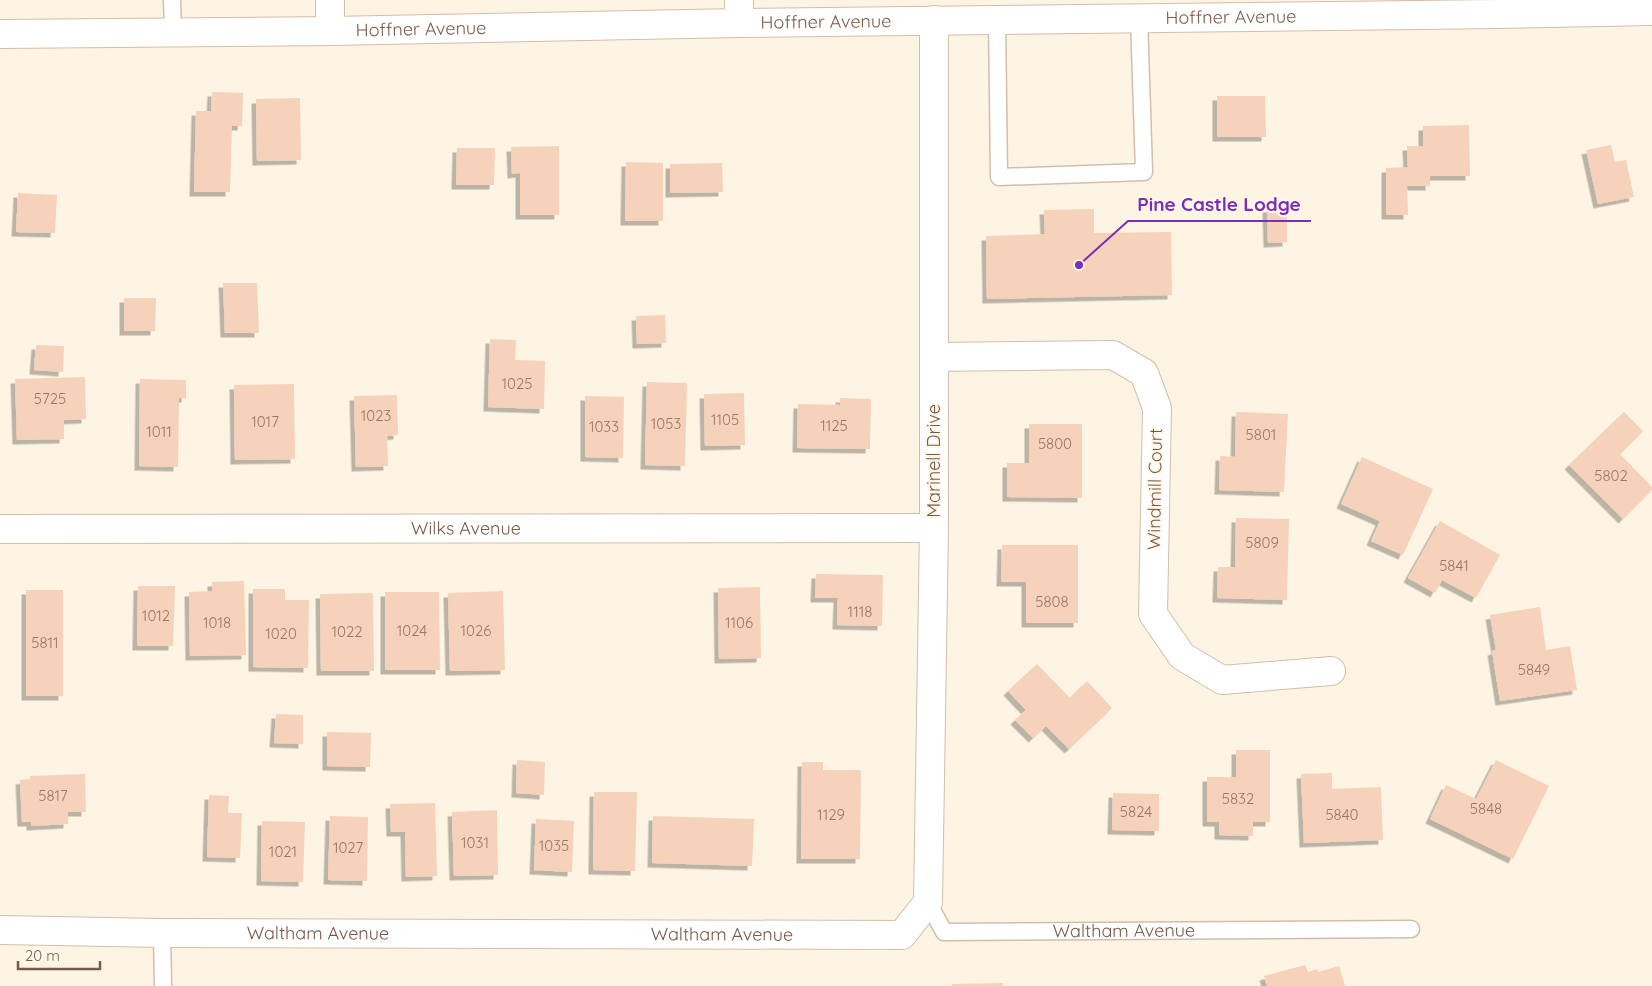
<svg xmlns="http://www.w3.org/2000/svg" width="1652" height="986" viewBox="0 0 1652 986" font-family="Quicksand,sans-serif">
	<defs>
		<filter id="shadow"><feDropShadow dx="-4.5" dy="4.5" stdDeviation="0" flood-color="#0004"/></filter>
	</defs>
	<rect width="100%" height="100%" fill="#fef4e3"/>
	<g fill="#f5d2b9" filter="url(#shadow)">
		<path d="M212 92 243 93 242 126H232L230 192H194L196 111H211Z"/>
		<path d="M1217 96H1265L1266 137H1217Z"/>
		<path d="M300 98 301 160 257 161 256 99Z"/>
		<path d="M1469 125 1470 176H1430V186H1407L1408 215H1386V168L1408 167 1407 146H1423V126Z"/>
		<path d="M1611 145 1615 162 1626 160 1634 197 1598 204 1586 150Z"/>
		<path d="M559 146V215H520V173L512 174 511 147Z"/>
		<path d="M457 148H495L494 185H456Z"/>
		<path d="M626 162 663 163V221H625Z"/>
		<path d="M722 163 723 192 670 193V164Z"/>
		<path d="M18 193 57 195 55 233 16 232Z"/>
		<path d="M1267 208H1287V242L1268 243Z"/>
		<path d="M1094 209V233L1171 232 1172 295 987 299 986 236 1045 234 1044 210Z"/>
		<path d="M223 283H257L259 333H225Z"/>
		<path d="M124 298H156L155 331H124Z"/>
		<path d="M665 315 666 343 637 344 636 316Z"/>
		<path d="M490 339 516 340 515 360 545 361 544 409 488 407Z"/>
		<path d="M36 345 64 346 63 372 34 370Z"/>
		<path d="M85 377 86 419 64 420V439L17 440 15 379Z"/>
		<path d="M140 379 186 380V398H179L178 467 139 466Z"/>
		<path d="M647 382 687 383 685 466 645 465Z"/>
		<path d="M294 384 295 459 235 460 234 385Z"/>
		<path d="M744 393 745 445 705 446 704 394Z"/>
		<path d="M397 395 398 435 387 436 388 466 356 467 354 396Z"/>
		<path d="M585 396 624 397 623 458 585 457Z"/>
		<path d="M840 398 871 399 870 449 797 448 798 404 840 405Z"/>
		<path d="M1236 412 1288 414 1284 492 1219 490 1220 456 1235 457Z"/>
		<path d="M1624 412 1643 431 1620 454 1652 487V490L1623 519 1569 465Z"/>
		<path d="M1029 424H1082V498L1007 497V463H1029Z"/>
		<path d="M1362 457 1433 489 1403 555 1371 541 1380 521 1341 504Z"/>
		<path d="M1236 518 1289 519 1287 600 1217 598 1218 567H1235Z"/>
		<path d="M1440 521 1500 555 1476 598 1442 580 1435 593 1408 578Z"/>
		<path d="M1002 545H1078V623H1026V582H1001Z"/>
		<path d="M816 574 883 575 882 626 837 625 838 598H815Z"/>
		<path d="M244 581 246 655 190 656 189 592 212 591V582Z"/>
		<path d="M138 586H175L173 646H137Z"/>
		<path d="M760 587 761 658 719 659 718 588Z"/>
		<path d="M253 589H285V600H309L308 668 253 667Z"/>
		<rect x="26" y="590" width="37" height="106"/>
		<path d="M503 591 505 670 450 671 448 593Z"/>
		<path d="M385 592H439L440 670H385Z"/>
		<path d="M373 593 374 671H321L320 594Z"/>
		<path d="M1540 607 1546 650 1570 646 1577 690 1500 701 1492 651 1496 650 1490 615Z"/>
		<path d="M1037 664 1070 698 1087 681 1112 708 1069 749 1046 726 1033 738 1015 720 1026 710 1008 691Z"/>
		<path d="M276 714 303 715V744L274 743Z"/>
		<path d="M327 732 371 733 370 767 327 766Z"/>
		<path d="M1236 750H1270V822H1253V836L1219 835V822H1207V777H1236Z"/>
		<path d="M517 760 545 762 544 795 516 793Z"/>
		<path d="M1496 760 1549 786 1513 859 1430 819 1446 785 1476 799Z"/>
		<path d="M802 762H823V770H861L860 859H801Z"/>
		<path d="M1332 773V789L1381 787 1383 840 1304 843 1301 774Z"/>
		<path d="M85 774 86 812H68V824L31 826V822H22L20 780 30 779V776Z"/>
		<path d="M594 792H637L635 871 593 870Z"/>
		<path d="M1113 793 1159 794V831L1112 830Z"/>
		<path d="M209 795 229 796 228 813H242L240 858 207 857Z"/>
		<path d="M435 803 437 876 406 877 405 832H391L390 804Z"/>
		<path d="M497 810 498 875 454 876 452 812Z"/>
		<path d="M330 816 368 817 367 881 328 880Z"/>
		<path d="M653 816 754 819 752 866 652 863Z"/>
		<path d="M536 819 574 821 572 872 534 870Z"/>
		<path d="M262 821 305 822 303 882 261 881Z"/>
		<path d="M1305 965 1308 972 1317 969 1318 972 1339 966 1345 986H1267L1264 976Z"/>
		<path d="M1003 983V986H952V984Z"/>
	</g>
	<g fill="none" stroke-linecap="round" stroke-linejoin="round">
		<g stroke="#d2beab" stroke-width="19">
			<g id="service">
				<path d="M172 0 173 32"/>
				<path d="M997 20 999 177 1144 172 1139 17"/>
				<path id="s1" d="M928 902 944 932 1411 929"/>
				<path d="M162 933 163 986"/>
			</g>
		</g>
		<g stroke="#d2beab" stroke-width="30">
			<g id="minor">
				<path d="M739 0V23"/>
				<path d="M330 31V0"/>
				<path d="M934 357 1113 355 1144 373 1157 408 1153 614 1182 656 1222 680 1331 671"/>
				<path id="s2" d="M0 529 934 528"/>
				<path id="s3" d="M0 930 162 933 902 935 928 902 934 528V20"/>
			</g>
		</g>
		<g stroke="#d5bda8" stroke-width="30">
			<g id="secondary">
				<path id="s4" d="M0 34 330 31 739 23 1499 14 1652 11"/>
			</g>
		</g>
		<use href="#service" stroke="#fff" stroke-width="16"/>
		<use href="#minor" stroke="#fff" stroke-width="28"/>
		<use href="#secondary" stroke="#fff" stroke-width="28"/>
	</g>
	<g text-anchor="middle" stroke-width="4" stroke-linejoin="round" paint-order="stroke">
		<g font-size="15" fill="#977864">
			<text x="517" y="389">1025</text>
			<text x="50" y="404">5725</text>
			<text x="376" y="421">1023</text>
			<text x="725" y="425">1105</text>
			<text x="265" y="427">1017</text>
			<text x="666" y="429">1053</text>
			<text x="834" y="431">1125</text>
			<text x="604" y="432">1033</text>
			<text x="159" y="437">1011</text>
			<text x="1261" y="440">5801</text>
			<text x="1055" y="449">5800</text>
			<text x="1611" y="481">5802</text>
			<text x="1262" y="548">5809</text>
			<text x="1454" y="571">5841</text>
			<text x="1052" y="607">5808</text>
			<text x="860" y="617">1118</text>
			<text x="156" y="621">1012</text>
			<text x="217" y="628">1018</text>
			<text x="739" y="628">1106</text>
			<text x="412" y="636">1024</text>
			<text x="476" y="636">1026</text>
			<text x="347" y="637">1022</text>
			<text x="281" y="639">1020</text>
			<text x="45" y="648">5811</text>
			<text x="1534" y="675">5849</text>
			<text x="53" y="801">5817</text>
			<text x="1238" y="804">5832</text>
			<text x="1486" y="814">5848</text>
			<text x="1136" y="817">5824</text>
			<text x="831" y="820">1129</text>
			<text x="1342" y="820">5840</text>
			<text x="475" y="848">1031</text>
			<text x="554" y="851">1035</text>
			<text x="348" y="853">1027</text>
			<text x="283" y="857">1021</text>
		</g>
		<g font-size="18" fill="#785a47" stroke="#fff8eb">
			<text dy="6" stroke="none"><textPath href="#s4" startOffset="1231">Hoffner Avenue</textPath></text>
			<text dy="6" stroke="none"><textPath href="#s4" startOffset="826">Hoffner Avenue</textPath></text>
			<text dy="6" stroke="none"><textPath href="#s4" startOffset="421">Hoffner Avenue</textPath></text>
			<text transform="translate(934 461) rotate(-90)" y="6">Marinell Drive</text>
			<text transform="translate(1155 489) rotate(-89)" y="6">Windmill Court</text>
			<text dy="6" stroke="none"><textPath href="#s2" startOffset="466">Wilks Avenue</textPath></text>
			<text dy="6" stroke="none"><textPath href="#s1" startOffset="214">Waltham Avenue</textPath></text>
			<text dy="6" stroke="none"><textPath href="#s3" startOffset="318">Waltham Avenue</textPath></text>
			<text dy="6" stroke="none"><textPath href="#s3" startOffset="722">Waltham Avenue</textPath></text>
		</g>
	</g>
	<path fill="none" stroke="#7b2cbf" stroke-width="2" d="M1079 265L1128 221H1311"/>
	<circle fill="#7b2cbf" stroke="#fff8eb" stroke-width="2" cx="1079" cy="265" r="5"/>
	<g font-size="19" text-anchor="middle" font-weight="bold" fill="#7b2cbf" stroke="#fff8eb" stroke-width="4" stroke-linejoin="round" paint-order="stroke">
		<text x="1219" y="211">Pine Castle Lodge</text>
	</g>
	<path d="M18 961v8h82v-8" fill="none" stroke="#785a47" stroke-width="2.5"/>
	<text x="25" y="961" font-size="15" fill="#785a47" stroke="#fff8eb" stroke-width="4" paint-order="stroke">20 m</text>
</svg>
